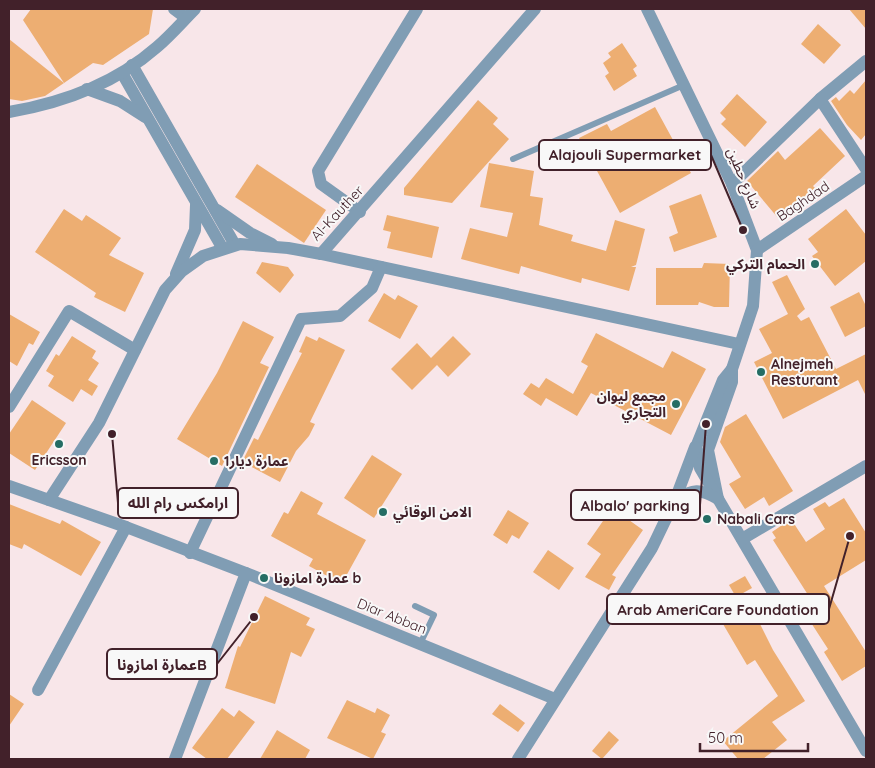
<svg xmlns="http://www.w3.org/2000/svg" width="875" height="768" viewBox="0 0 875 768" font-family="Quicksand,'Noto Sans Arabic',sans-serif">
	<rect width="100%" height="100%" fill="#f8e6e9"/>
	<g fill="#edae72">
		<path d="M31 9H153L149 34 103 65 93 63 64 83 23 20Z"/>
		<path d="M849 9H866V29Z"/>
		<path d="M818 24 841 45 824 64 801 44Z"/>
		<path d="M9 39 64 83 45 96 22 101 9 99Z"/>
		<path d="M622 43 637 66 633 69 637 76 614 91 605 76 609 73 603 63 611 57 608 53Z"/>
		<path d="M866 80V134L861 140 847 125 831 101 836 97 839 101 850 90 854 94Z"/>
		<path d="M737 94 767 122 745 147 721 124 726 119 720 113Z"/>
		<path d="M478 100 498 118 493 124 509 139 452 203 404 195V188Z"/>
		<path d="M655 107 691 173 620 213 579 138 607 124 611 131Z"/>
		<path d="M820 128 845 156 813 186 815 188 778 218 747 181 778 151 785 160Z"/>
		<path d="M489 163 534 171 530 196 543 198 539 225 573 235 571 241 606 251 615 220 645 229 636 265 631 267H636L629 291 582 278 581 283 521 266 519 274 461 259 470 228 507 237 513 213 480 207Z"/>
		<path d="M257 164 326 210 304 243 235 197Z"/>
		<path d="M701 194 717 237 674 252 669 237 678 233 669 206Z"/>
		<path d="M64 209 82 221 86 215 121 238 109 255 144 273 125 312 94 297 96 293 35 252Z"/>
		<path d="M846 209 866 235V261L835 286 812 256 818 252 808 239Z"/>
		<path d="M387 215 439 227 432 258 387 248 391 232 383 230Z"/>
		<path d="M262 262 288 267 294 275 280 293 256 273Z"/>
		<path d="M704 263 730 264 729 307H714L699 302 698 305H656V268H702Z"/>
		<path d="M787 275 805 309 797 316 801 321 809 317 836 369 866 354V396L858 380 783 419 754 362 772 353 759 329 788 314 772 282Z"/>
		<path d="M859 292 866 306V326L845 337 830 307Z"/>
		<path d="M384 293 395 300 398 295 418 306 400 339 368 321Z"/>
		<path d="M9 314 40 332 33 345 29 343 17 366 9 361Z"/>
		<path d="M243 321 274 337 260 363 269 367 222 466 177 439 217 373Z"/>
		<path d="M596 333 663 368 672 351 706 369 671 435 591 393 577 416 546 398 541 406 523 394 531 383 539 388 546 378 573 394 588 366 581 362Z"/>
		<path d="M72 336 96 351 92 358 99 363 88 380 98 386 92 396 81 389 73 402 48 386 54 376 46 371 56 354 59 356Z"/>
		<path d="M306 336 317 341 319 337 345 350 310 422 315 424 309 436 296 451 280 482 242 462 254 438 258 440 302 353 299 352Z"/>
		<path d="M453 336 471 354 448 377 437 365 412 390 391 369 417 343 431 358Z"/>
		<path d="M32 400 66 423 35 470 9 453V434Z"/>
		<path d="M746 414 793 491 769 506 764 497 745 509 729 484 741 477 720 442 725 427Z"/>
		<path d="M372 455 402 474 374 518 344 498Z"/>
		<path d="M301 491 323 503 317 514 366 540 345 578 343 577 340 583 309 566 313 559 271 536 284 512 288 514Z"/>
		<path d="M844 498 866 533V560L824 586 866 652V666L842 681 824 652 828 649 806 615 817 609 773 540 776 538 772 532 791 519 806 542 825 529 813 509 825 502 829 507Z"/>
		<path d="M9 504 60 524 62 520 101 542 81 576 24 544 22 549 9 544Z"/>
		<path d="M612 508 643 530 612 575 616 577 609 590 585 577 601 554 587 544Z"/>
		<path d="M508 510 529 523 519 539 512 535 507 544 493 535Z"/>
		<path d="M548 550 574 568 559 590 533 572Z"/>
		<path d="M745 576 752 588 736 597 729 585Z"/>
		<path d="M265 596 310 618 306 625 315 629 301 657 291 652 275 704 225 688 238 646 240 647Z"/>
		<path d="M752 608 773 650 805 701 772 722 787 740 763 759H738L723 741 778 696 755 660 747 665 723 624Z"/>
		<path d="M9 694 24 704 9 726Z"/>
		<path d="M347 700 375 713 377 708 390 715 381 732 386 734 373 759 327 738Z"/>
		<path d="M500 704 525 723 518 732 492 714Z"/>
		<path d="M222 708 234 717 239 710 255 722 227 759H207L192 748Z"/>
		<path d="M277 730 310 750 305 759H260Z"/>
		<path d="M609 731 619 740 602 759 592 751Z"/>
	</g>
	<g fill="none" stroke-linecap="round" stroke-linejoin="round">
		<g stroke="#809db4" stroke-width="6">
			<path d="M513 159 684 85"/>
			<path d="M415 606 434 615 420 644"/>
		</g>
		<g stroke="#809db4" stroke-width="12">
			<path d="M174 9 186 18"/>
			<path d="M647 9 732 184 757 250 753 306 732 369V382L708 450 718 499"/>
			<path d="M132 65 235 245"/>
			<path d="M122 73 223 249"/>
			<path d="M87 89 120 101 145 117"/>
			<path d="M820 99 866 169"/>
			<path d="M9 112C62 103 116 83 157 47 171 35 183 21 195 9"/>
			<path d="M732 184 820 99 866 61"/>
			<path d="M217 210 250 233 272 244"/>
			<path d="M360 212 321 184 318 171 417 9"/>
			<path d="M757 250 866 176"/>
			<path d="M321 254 535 9"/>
			<path d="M176 274 195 230 196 205"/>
			<path d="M732 369 723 380 696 447 700 468 866 751"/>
			<path d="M9 407 69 311 135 350"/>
			<path d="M9 486 126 527 246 573 555 699"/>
			<path d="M49 500 99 423 165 290 182 271 203 256 240 244 288 248 321 254 739 344"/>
			<path d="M675 500C693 489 700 488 718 499"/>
			<path d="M742 539 866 466"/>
			<path d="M190 553 301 319 340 316 372 288 381 267"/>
			<path d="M38 690 126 527"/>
			<path d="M175 759 246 573"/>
			<path d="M518 759 652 548 675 500 695 447"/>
		</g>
	</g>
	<g fill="#256d64" stroke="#f8f8f8" stroke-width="2">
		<circle cx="815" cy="264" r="5"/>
		<circle cx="761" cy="372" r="5"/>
		<circle cx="676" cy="404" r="5"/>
		<circle cx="59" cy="444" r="5"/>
		<circle cx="214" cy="461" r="5"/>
		<circle cx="383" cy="512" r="5"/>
		<circle cx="707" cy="519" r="5"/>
		<circle cx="264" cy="578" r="5"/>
	</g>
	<g text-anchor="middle" stroke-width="4" stroke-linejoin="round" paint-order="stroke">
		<g font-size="14" fill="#42212a" stroke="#f8f8f8">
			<text transform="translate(744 178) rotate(67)" y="5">شارع حطين</text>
			<text transform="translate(803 201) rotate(-34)" y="5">Baghdad</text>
			<text transform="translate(337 213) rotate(-47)" y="5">Al-Kauther</text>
			<text transform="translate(392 616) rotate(22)" y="5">Diar Abban</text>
		</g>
		<g font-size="14" font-weight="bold" fill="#42212a" stroke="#f8f8f8" text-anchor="start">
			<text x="805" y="269" text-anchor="end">الحمام التركي</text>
			<text x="771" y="369">Alnejmeh<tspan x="771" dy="16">Resturant</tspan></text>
			<text x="666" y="401" text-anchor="end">مجمع ليوان<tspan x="666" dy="16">التجاري</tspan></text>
			<text x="59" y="465" text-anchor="middle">Ericsson</text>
			<text x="224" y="466">عمارة ديار1</text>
			<text x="393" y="517">الامن الوقائي</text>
			<text x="717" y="524">Nabali Cars</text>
			<text x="274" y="583">عمارة امازونا b</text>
		</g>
	</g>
	<path fill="none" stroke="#42212a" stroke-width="2" d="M743 230L711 155M112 434L118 503M706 424L700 505M850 536L829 609M254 617L217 664"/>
	<g fill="#42212a" stroke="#f8f8f8" stroke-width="2">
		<circle cx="743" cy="230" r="5"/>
		<circle cx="112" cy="434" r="5"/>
		<circle cx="706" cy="424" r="5"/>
		<circle cx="850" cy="536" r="5"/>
		<circle cx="254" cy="617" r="5"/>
	</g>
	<g fill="#f8f8f8" stroke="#42212a" stroke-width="2">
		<rect x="539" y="140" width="172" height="30" rx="5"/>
		<rect x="118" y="488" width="120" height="30" rx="5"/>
		<rect x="571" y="490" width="129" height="30" rx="5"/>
		<rect x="607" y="594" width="222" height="30" rx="5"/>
		<rect x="107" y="649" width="110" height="30" rx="5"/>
	</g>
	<g font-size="15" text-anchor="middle" font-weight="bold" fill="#42212a">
		<text x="625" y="160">Alajouli Supermarket</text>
		<text x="178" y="508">ارامكس رام الله</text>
		<text x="635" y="511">Albalo' parking</text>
		<text x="718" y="615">Arab AmeriCare Foundation</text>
		<text x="162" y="670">عمارة امازوناB</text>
	</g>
	<rect width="875" height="768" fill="none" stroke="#42212a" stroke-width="20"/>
	<path d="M700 743v8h108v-8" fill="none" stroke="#42212a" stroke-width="2.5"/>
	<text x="708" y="743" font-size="15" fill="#42212a" stroke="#f8f8f8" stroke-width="4" paint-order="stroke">50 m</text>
</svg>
